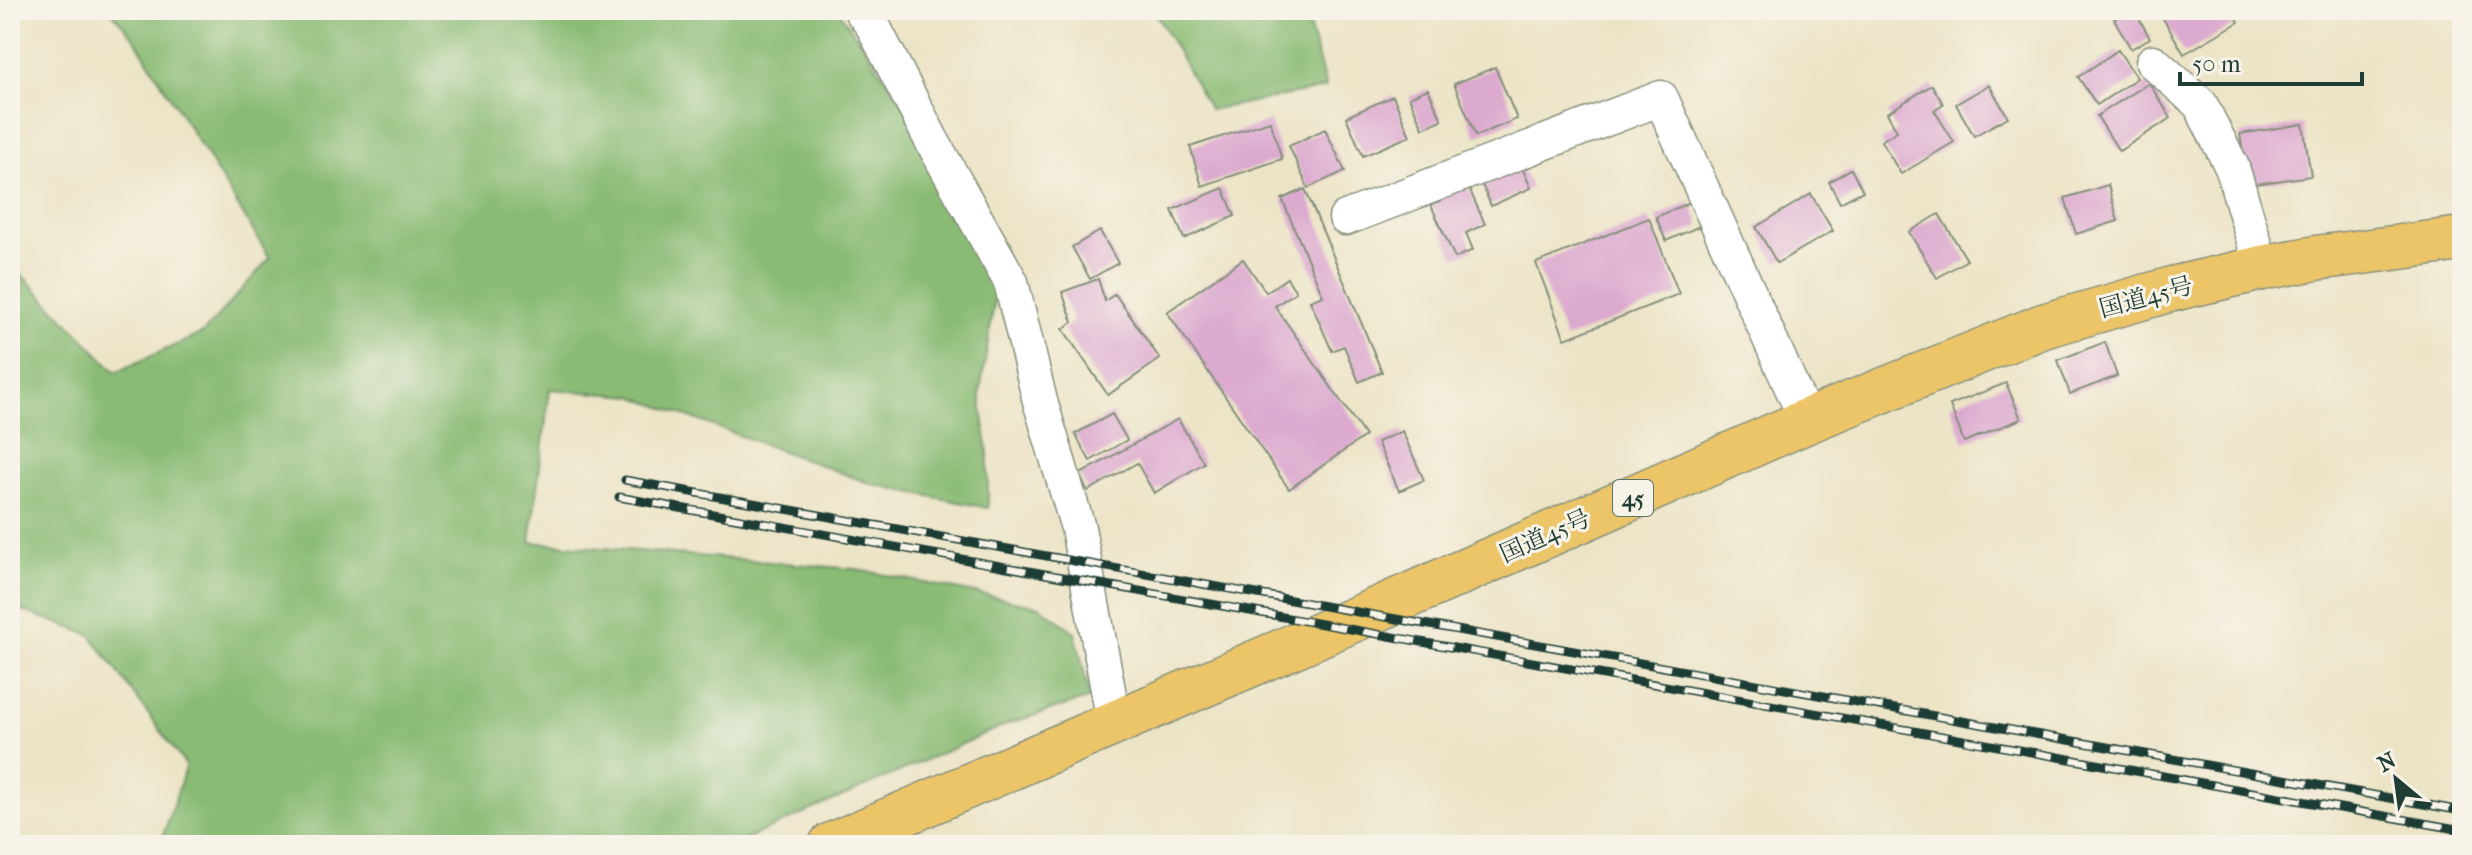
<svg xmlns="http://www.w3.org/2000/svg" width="2472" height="855" viewBox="0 0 2472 855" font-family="'IM FELL French Canon','Noto Serif JP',serif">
	<rect width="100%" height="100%" fill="#f7f3e8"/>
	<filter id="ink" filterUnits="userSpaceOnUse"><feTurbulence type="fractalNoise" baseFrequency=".0125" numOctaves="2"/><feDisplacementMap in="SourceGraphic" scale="16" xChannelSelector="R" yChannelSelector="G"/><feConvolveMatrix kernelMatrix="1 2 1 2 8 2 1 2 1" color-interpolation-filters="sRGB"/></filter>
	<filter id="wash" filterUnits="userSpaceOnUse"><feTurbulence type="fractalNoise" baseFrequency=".006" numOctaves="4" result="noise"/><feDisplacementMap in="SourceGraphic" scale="32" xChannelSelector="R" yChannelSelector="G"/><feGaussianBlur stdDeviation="1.8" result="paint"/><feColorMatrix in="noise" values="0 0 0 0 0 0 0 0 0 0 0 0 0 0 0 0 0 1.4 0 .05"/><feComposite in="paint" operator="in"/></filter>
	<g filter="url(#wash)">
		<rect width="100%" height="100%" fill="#ece4c6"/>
		<g fill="#8abb75" stroke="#547c54" stroke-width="2">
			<path d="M110 10H838L1003 246 980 392 988 454V508L872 484 632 396 550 389 530 542 856 569 1039 606 1075 632 1090 698 1010 723 732 845H160L186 766 91 635 10 606V263L116 372 203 333 270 258 134 38Z"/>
			<path d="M1154 10H1305L1326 88 1210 110Z"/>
		</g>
		<g id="blocks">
			<g fill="#dca9cf">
				<path d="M2131 10H2134L2150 38 2131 49 2114 19Z"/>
				<path d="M2158 10H2232L2239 22 2184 54Z"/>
				<path d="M2118 50 2137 78 2097 105 2078 77Z"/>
				<path d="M1495 67 1517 119 1476 136 1454 84Z"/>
				<path d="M2149 83 2171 118 2119 151 2097 116Z"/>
				<path d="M1932 85 1943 104 1934 110 1954 142 1901 174 1881 141 1897 131 1887 113Z"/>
				<path d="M1989 85 2008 117 1974 136 1956 104Z"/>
				<path d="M1428 89 1442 120 1423 128 1409 97Z"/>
				<path d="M1393 96 1410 136 1363 156 1346 117Z"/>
				<path d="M1270 121 1282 159 1202 186 1190 147Z"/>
				<path d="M2303 124 2311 176 2248 185 2240 134Z"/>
				<path d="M1325 129 1345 171 1308 188 1289 146Z"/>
				<path d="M1520 163 1531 188 1491 206 1480 180Z"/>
				<path d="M1851 169 1863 191 1840 203 1829 182Z"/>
				<path d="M1467 184 1485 224 1466 233 1473 250 1455 258 1429 201Z"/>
				<path d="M2108 185 2118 221 2076 234 2065 198Z"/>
				<path d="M1223 188 1235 216 1184 239 1172 210Z"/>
				<path d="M1305 189 1382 372 1359 382 1344 346 1332 351 1310 301 1323 296 1282 199Z"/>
				<path d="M1811 194 1833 231 1777 263 1756 227Z"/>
				<path d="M1690 202 1700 226 1666 241 1656 217Z"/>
				<path d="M1939 214 1967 260 1937 278 1909 232Z"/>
				<path d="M1649 218 1679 294 1565 339 1536 263Z"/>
				<path d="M1100 231 1118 263 1090 279 1072 247Z"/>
				<path d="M1243 259 1266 292 1287 278 1296 292 1275 306 1365 436 1289 489 1167 312Z"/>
				<path d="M1098 279 1105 301 1115 294 1160 359 1108 395 1063 329 1073 322 1062 292Z"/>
				<path d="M2105 342 2117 376 2070 394 2058 360Z"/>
				<path d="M2006 383 2021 419 1964 442 1950 405Z"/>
				<path d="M1112 414 1127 440 1090 461 1075 434Z"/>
				<path d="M1178 419 1204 463 1154 493 1137 463 1088 491 1079 475Z"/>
				<path d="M1402 431 1424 480 1399 491 1377 442Z"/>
			</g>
		</g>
	</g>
	<g filter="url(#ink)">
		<use href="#blocks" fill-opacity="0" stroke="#86907d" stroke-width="2"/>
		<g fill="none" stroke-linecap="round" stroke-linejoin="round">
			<g stroke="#86907d" stroke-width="37">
				<g id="minor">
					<path d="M861 10 873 26 931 139 1011 282 1040 401 1078 528 1114 722"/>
					<path d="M2153 62 2200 104 2232 167 2262 268"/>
					<path d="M1346 218 1661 98 1807 421"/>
				</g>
			</g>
			<g stroke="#86907d" stroke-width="47">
				<path id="highway" d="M831 845 1287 649 1807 421 2043 326 2172 289 2262 268 2316 258 2462 239"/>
			</g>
			<use href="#minor" stroke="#fff" stroke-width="34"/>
			<use href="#highway" stroke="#ecc569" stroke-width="44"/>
			<g stroke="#1f3d34" stroke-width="9">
				<g id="rail">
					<path d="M625 480 2462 811"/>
					<path d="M619 497 2462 830"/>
				</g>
			</g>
			<use href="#rail" stroke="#f7f3e8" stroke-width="6" stroke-dasharray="18" stroke-linecap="butt"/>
		</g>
	</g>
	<g text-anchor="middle" stroke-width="6" stroke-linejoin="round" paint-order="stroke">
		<rect fill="#f7f3e8" stroke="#60746a" stroke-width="2" x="1613" y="480" width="40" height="36" rx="6"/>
		<g font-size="22" font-weight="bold" fill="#1f3d34">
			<text x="1633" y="506">45</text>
		</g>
		<g font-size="24" fill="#1f3d34" stroke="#f7f3e8">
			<text transform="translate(2146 297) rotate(-15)" y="8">国道45号</text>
			<text transform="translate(1545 536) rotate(-24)" y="8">国道45号</text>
		</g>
	</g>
	<rect width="2472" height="855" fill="none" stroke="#f7f3e8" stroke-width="40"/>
	<g transform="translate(2396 779) rotate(331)" stroke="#f7f3e8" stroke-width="6" paint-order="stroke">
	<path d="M0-6L14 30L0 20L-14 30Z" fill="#1f3d34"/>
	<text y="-12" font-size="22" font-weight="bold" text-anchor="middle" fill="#1f3d34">N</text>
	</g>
	<path d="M2180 72v12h182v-12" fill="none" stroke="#1f3d34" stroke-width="4"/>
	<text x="2192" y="72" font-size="24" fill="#1f3d34" stroke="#f7f3e8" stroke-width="6" paint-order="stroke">50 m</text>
</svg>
